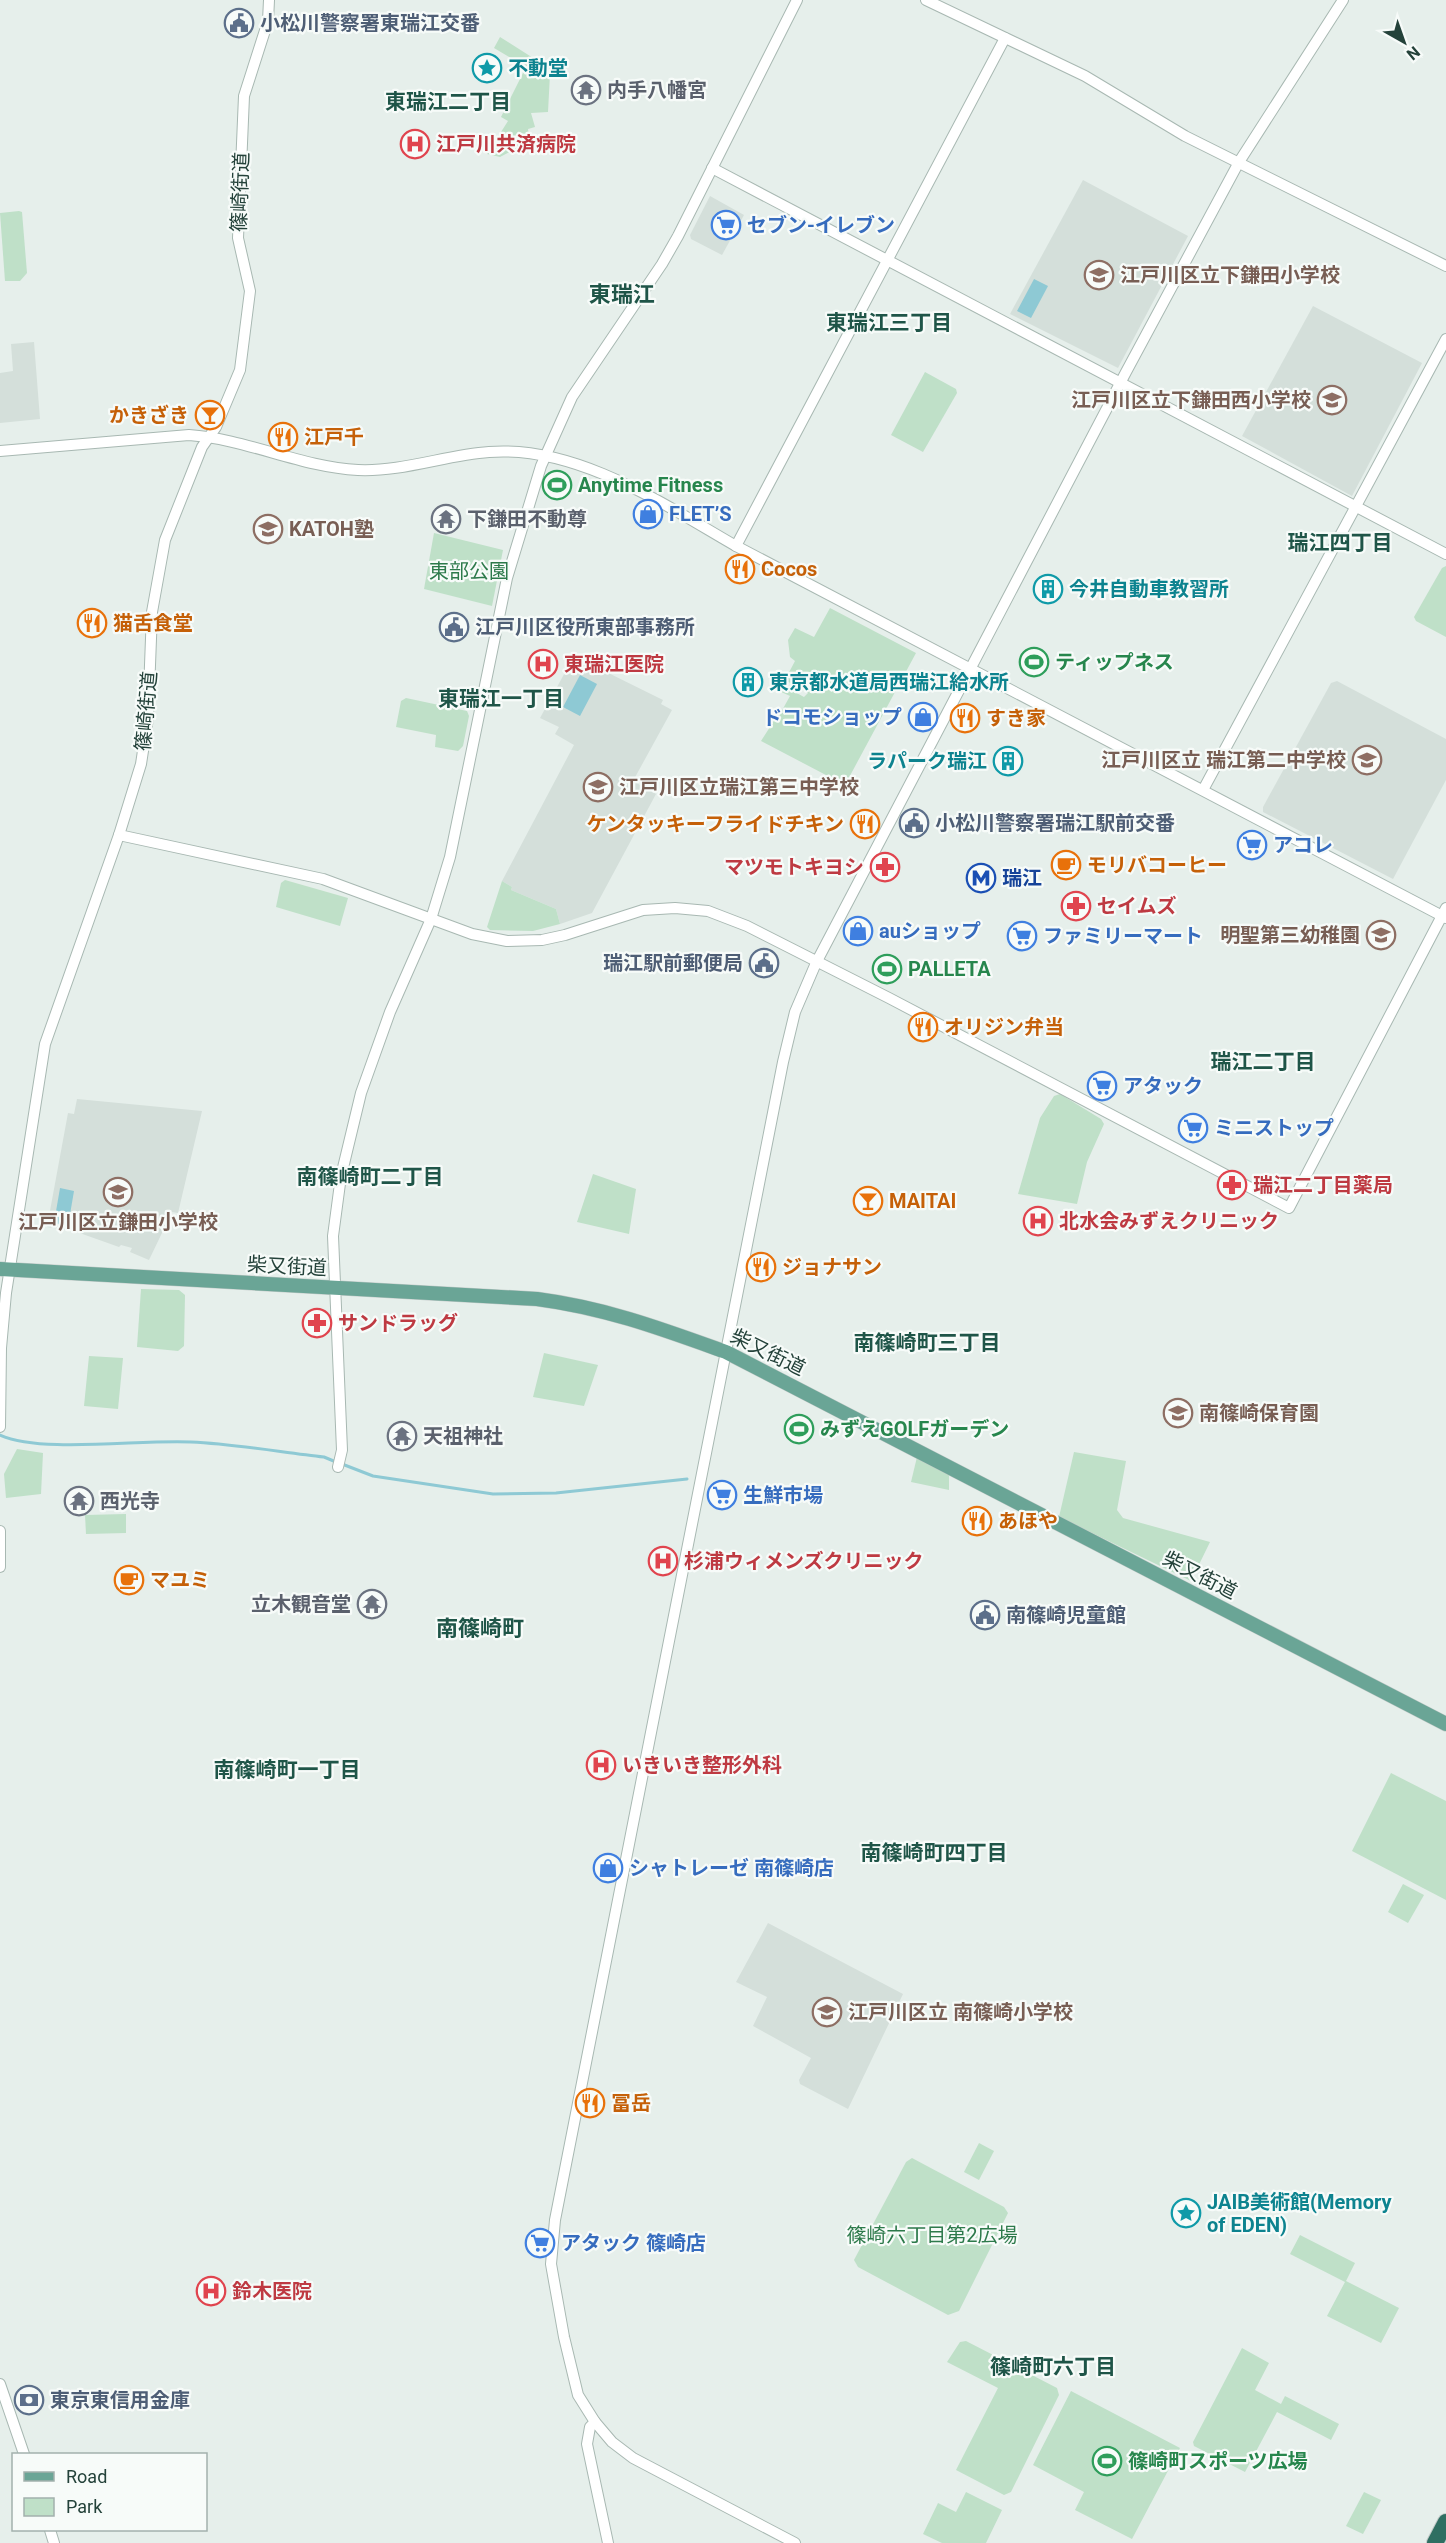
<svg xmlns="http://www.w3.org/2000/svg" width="1446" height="2543" viewBox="0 0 1446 2543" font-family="Roboto,'Noto Sans JP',sans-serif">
	<rect width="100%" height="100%" fill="#e6efeb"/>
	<g fill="#d4dfda">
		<path d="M1083 180 1188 236 1118 368 1010 314Z"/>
		<path d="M710 196 744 215 722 255 691 239 690 235Z"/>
		<path d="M1313 306 1422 363 1352 496 1242 436Z"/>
		<path d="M34 342 40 419 0 423V373L13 371 11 344Z"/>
		<path d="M574 656 663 700 661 704 672 710 633 781 656 794 592 913 560 924 556 909 511 890 512 887 502 881 574 745 555 734 559 727 540 718Z"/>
		<path d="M1337 681 1446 739V780L1393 879 1263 812V807L1331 683Z"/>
		<path d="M77 1099 202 1111 178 1213 172 1212 149 1260 130 1252 132 1248 121 1245 119 1247 74 1231 47 1227 68 1113 74 1114Z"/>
		<path d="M768 1923 903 1994 848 2109 800 2084 799 2080 811 2058 753 2026 767 1997 736 1982Z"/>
	</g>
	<g fill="#bfe0c8">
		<path d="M500 37 541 63 550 74 548 112 531 113 535 127 528 129 530 141 500 157 487 154 508 121 501 117 526 67 494 48Z"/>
		<path d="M19 211 22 212 27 273 20 281H5L0 213Z"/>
		<path d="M925 372 956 389 957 393 923 452 891 435Z"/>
		<path d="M434 533 503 550 492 606 424 589Z"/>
		<path d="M1446 566V637L1416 621 1414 617 1442 568Z"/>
		<path d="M830 608 916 653 845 785 761 741 775 719 767 714 770 709 780 714 790 696 779 691 782 685 804 697 808 693 785 680 795 661 790 657 788 640 795 628 814 637Z"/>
		<path d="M406 698 467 711 469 716 463 746 458 751 435 747 436 735 396 727 401 701Z"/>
		<path d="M285 880 348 898 340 926 276 907 281 883Z"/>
		<path d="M502 881 512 887 511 890 556 909 560 924 533 931 490 930 487 927Z"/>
		<path d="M1060 1094 1101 1119 1104 1124 1087 1162 1077 1204 1018 1194 1040 1118 1054 1096Z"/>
		<path d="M593 1174 636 1189 629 1234 577 1222Z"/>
		<path d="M141 1289 179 1290 185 1295 184 1346 178 1351 137 1347Z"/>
		<path d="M544 1353 598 1365 584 1406 533 1397Z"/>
		<path d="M89 1356 123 1358 118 1409 84 1406Z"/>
		<path d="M17 1449 43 1453 41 1494 6 1498 4 1474Z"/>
		<path d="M1074 1452 1126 1461 1117 1510 1123 1518 1210 1542 1191 1581 1059 1517Z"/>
		<path d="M917 1457 949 1474V1490L911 1482Z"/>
		<path d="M126 1514V1533L86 1534 85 1515Z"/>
		<path d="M1391 1773 1446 1801V1900L1352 1851Z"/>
		<path d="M1403 1884 1424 1895 1408 1923 1388 1912Z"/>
		<path d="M979 2143 994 2151 979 2180 964 2172Z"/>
		<path d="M912 2158 1004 2207 1008 2213 959 2311 948 2315 858 2267 854 2260 906 2162Z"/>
		<path d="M1300 2235 1355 2263 1346 2281 1399 2308 1381 2343 1327 2316 1345 2282 1290 2254Z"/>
		<path d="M966 2341 1057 2388 1059 2395 1011 2492 1004 2495 956 2470 998 2388 947 2362 960 2342Z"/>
		<path d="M1242 2348 1269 2363 1255 2390 1281 2404 1285 2396 1339 2424 1331 2440 1277 2412 1245 2472 1194 2446 1193 2442Z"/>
		<path d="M1071 2391 1180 2448 1132 2539 1075 2510 1084 2492 1033 2465Z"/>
		<path d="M966 2492 1002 2510 986 2543H942L923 2534 938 2503 956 2512Z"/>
		<path d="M1364 2492 1381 2500 1363 2534 1346 2526Z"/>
	</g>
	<g fill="#8ec9d4">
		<path d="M1034 279 1048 286 1031 318 1017 311Z"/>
		<path d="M580 675 597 684 580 716 563 707Z"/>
		<path d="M60 1188 74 1191 68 1226 54 1223Z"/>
	</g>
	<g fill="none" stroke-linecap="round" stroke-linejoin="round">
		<g stroke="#8ec9d4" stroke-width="3">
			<path d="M0 1435C43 1454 141 1439 191 1442 235 1444 280 1452 324 1457L336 1462"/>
			<path d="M342 1464 373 1476 493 1494 556 1493 687 1479"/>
		</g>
		<g stroke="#a8b8b2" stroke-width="12">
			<g id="minor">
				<path d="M926 0 1085 76 1185 136 1446 266"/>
				<path d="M712 168 1446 554"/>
				<path d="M0 451 189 435C247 439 300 467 358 470 402 472 446 455 489 452 577 445 663 504 736 546L1446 918"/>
				<path d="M736 546 1005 38"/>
				<path d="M1203 790 1446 339"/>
				<path d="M119 835 323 879 472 934 507 941 542 940 565 935 643 910 675 908 708 911 747 926 889 998 1289 1208 1446 908"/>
				<path d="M0 1427 1 1348 6 1293 45 1044 119 835 141 764 148 718 152 612 165 540 202 447 216 427 240 370 250 291 238 238 244 96 268 21 269 0"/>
				<path d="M338 1467 342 1450 333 1236 341 1176 361 1093 390 1012 431 919 450 857 507 578 541 466 572 397 662 264 678 236 797 0"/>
				<path d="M0 1531V1567"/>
				<path d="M0 2384 24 2454"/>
				<path d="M595 2422 612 2442 633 2458 795 2543"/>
				<path d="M50 2530 54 2543"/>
				<path d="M608 2543 587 2444 590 2427 595 2422 578 2395 564 2337 551 2264 555 2220 783 1062 795 1012 816 963 1126 372 1239 162 1343 0"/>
			</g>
		</g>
		<g stroke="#c2cac8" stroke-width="15">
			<path id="major" d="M0 1269 537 1299C606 1308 662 1329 726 1352L1446 1724"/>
		</g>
		<g stroke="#c2cac8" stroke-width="18">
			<path id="highway" d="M1435 2543 1446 2522"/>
		</g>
		<use href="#minor" stroke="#fff" stroke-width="10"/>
		<use href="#major" stroke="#6aa596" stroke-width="14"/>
		<use href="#highway" stroke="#2f6f62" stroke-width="16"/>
	</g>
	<defs>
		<g id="civic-ring" transform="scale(1.5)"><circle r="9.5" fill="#f7fbf9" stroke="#5c6f8a" stroke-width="1.5"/><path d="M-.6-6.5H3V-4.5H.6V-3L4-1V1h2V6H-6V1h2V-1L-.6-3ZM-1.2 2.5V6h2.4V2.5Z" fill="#5c6f8a"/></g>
		<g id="sight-ring" transform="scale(1.5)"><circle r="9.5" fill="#f7fbf9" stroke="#0f9aa8" stroke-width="1.5"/><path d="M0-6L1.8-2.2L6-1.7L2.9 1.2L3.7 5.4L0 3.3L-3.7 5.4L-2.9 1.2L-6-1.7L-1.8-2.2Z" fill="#0f9aa8"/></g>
		<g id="temple-ring" transform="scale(1.5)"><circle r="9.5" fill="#f7fbf9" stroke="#6b7280" stroke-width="1.5"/><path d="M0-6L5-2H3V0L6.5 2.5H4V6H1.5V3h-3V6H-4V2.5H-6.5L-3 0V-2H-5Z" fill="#6b7280"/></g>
		<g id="hospital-ring" transform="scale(1.5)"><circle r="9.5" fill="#f7fbf9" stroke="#e0444e" stroke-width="1.5"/><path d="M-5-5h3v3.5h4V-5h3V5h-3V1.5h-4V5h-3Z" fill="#e0444e"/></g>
		<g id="supermarket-ring" transform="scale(1.5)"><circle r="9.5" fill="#f7fbf9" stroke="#3f7fe0" stroke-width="1.5"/><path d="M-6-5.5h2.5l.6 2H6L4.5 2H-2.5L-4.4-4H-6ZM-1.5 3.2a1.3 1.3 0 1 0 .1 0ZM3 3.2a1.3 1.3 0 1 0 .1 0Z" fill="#3f7fe0"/></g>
		<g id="school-ring" transform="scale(1.5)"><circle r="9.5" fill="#f7fbf9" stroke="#8d6e63" stroke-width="1.5"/><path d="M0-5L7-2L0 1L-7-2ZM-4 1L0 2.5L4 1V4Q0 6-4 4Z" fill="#8d6e63"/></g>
		<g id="bar-ring" transform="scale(1.5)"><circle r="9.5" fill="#f7fbf9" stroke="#e8710a" stroke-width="1.5"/><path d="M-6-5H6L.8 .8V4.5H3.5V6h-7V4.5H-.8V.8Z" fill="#e8710a"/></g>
		<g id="restaurant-ring" transform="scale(1.5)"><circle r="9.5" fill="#f7fbf9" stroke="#e8710a" stroke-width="1.5"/><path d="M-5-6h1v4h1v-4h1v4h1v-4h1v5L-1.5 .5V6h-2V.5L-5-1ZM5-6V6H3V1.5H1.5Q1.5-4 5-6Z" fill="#e8710a"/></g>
		<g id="stadium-ring" transform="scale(1.5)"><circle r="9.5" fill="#f7fbf9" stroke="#2e9e5b" stroke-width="1.5"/><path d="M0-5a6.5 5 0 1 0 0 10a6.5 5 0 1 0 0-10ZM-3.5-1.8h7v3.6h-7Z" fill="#2e9e5b"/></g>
		<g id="shop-ring" transform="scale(1.5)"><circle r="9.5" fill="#f7fbf9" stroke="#3f7fe0" stroke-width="1.5"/><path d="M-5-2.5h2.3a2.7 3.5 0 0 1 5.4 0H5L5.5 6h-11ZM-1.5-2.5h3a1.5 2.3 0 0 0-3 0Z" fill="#3f7fe0"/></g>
		<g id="building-ring" transform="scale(1.5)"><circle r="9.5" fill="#f7fbf9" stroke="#0f9aa8" stroke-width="1.5"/><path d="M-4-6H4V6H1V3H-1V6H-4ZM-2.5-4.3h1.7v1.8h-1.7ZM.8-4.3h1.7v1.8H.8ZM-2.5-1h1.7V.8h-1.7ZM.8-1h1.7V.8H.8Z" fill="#0f9aa8"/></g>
		<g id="cafe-ring" transform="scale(1.5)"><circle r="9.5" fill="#f7fbf9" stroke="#e8710a" stroke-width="1.5"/><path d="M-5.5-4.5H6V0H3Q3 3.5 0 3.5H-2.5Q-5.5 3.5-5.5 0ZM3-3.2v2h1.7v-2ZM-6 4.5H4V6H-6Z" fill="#e8710a"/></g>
		<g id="pharmacy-ring" transform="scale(1.5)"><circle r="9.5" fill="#f7fbf9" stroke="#e0444e" stroke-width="1.5"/><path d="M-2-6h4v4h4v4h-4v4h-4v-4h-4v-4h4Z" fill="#e0444e"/></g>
		<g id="metro-ring" transform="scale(1.5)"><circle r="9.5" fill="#f7fbf9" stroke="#1a4fb4" stroke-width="1.5"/><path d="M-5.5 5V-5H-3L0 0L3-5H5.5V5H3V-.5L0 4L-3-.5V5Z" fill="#1a4fb4"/></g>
		<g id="bank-ring" transform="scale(1.5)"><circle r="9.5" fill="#f7fbf9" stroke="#5c6f8a" stroke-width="1.5"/><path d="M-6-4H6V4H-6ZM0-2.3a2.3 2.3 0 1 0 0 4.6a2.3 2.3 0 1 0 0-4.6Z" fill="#5c6f8a"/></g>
	</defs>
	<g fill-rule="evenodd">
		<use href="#civic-ring" x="239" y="23"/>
		<use href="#sight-ring" x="487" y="68"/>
		<use href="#temple-ring" x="586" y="90"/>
		<use href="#hospital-ring" x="415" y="144"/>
		<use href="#supermarket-ring" x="726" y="225"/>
		<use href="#school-ring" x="1099" y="275"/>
		<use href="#school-ring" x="1332" y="400"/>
		<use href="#bar-ring" x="210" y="415"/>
		<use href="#restaurant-ring" x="283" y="437"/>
		<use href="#stadium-ring" x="557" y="485"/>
		<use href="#shop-ring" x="648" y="514"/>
		<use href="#temple-ring" x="446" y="519"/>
		<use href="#school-ring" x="268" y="529"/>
		<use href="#restaurant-ring" x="740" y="569"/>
		<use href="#building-ring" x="1048" y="589"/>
		<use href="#restaurant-ring" x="92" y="623"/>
		<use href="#civic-ring" x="454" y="627"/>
		<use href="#stadium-ring" x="1034" y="662"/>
		<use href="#hospital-ring" x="543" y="664"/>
		<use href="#building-ring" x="748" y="682"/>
		<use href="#shop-ring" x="923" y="717"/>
		<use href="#restaurant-ring" x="965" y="718"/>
		<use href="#school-ring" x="1367" y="760"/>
		<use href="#building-ring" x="1008" y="761"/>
		<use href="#school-ring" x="598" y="787"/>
		<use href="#civic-ring" x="914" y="823"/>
		<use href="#restaurant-ring" x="865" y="824"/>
		<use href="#supermarket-ring" x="1252" y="845"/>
		<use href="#cafe-ring" x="1066" y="865"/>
		<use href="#pharmacy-ring" x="885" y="867"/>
		<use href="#metro-ring" x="981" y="878"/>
		<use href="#pharmacy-ring" x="1076" y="906"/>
		<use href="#shop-ring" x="858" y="931"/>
		<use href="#school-ring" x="1381" y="935"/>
		<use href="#supermarket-ring" x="1022" y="936"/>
		<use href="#civic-ring" x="764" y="963"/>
		<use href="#stadium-ring" x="887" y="969"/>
		<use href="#restaurant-ring" x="923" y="1027"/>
		<use href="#supermarket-ring" x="1102" y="1086"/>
		<use href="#supermarket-ring" x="1193" y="1128"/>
		<use href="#pharmacy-ring" x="1232" y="1185"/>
		<use href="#school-ring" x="118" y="1192"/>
		<use href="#bar-ring" x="868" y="1201"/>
		<use href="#hospital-ring" x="1038" y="1221"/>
		<use href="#restaurant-ring" x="761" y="1267"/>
		<use href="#pharmacy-ring" x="317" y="1323"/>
		<use href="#school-ring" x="1178" y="1413"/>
		<use href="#stadium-ring" x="799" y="1429"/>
		<use href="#temple-ring" x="402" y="1436"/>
		<use href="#supermarket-ring" x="722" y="1495"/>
		<use href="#temple-ring" x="79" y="1501"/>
		<use href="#restaurant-ring" x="977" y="1521"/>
		<use href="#hospital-ring" x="663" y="1561"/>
		<use href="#cafe-ring" x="129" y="1580"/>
		<use href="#temple-ring" x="372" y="1604"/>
		<use href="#civic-ring" x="985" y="1615"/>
		<use href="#hospital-ring" x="601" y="1765"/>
		<use href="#shop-ring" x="608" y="1868"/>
		<use href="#school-ring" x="827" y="2012"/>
		<use href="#restaurant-ring" x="590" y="2103"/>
		<use href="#sight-ring" x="1186" y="2213"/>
		<use href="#supermarket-ring" x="540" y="2243"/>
		<use href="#hospital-ring" x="211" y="2291"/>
		<use href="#bank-ring" x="29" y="2400"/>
		<use href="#stadium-ring" x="1107" y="2461"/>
	</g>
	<g text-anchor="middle" stroke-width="4.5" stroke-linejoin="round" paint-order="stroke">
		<g font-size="20" font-weight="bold" fill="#4e5e75" stroke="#f7fbf9" text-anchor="start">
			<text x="260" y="30">小松川警察署東瑞江交番</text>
			<text x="475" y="634">江戸川区役所東部事務所</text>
			<text x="935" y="830">小松川警察署瑞江駅前交番</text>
			<text x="743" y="970" text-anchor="end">瑞江駅前郵便局</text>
			<text x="1006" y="1622">南篠崎児童館</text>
			<text x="50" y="2407">東京東信用金庫</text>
		</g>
		<g font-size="20" font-weight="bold" fill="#0d838f" stroke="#f7fbf9" text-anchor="start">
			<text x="508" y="75">不動堂</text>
			<text x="1069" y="596">今井自動車教習所</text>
			<text x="769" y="689">東京都水道局西瑞江給水所</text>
			<text x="987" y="768" text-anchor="end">ラパーク瑞江</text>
			<text x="1207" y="2209">JAIB美術館(Memory<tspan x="1207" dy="23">of EDEN)</tspan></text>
		</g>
		<g font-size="20" font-weight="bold" fill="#5b616d" stroke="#f7fbf9" text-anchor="start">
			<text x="607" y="97">内手八幡宮</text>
			<text x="467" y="526">下鎌田不動尊</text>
			<text x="423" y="1443">天祖神社</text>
			<text x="100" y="1508">西光寺</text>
			<text x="351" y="1611" text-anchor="end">立木観音堂</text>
		</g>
		<g font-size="20" font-weight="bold" fill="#be3a42" stroke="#f7fbf9" text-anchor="start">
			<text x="436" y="151">江戸川共済病院</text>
			<text x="564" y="671">東瑞江医院</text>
			<text x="864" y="874" text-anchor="end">マツモトキヨシ</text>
			<text x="1097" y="913">セイムズ</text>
			<text x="1253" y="1192">瑞江二丁目薬局</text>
			<text x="1059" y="1228">北水会みずえクリニック</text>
			<text x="338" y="1330">サンドラッグ</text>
			<text x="684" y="1568">杉浦ウィメンズクリニック</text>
			<text x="622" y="1772">いきいき整形外科</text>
			<text x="232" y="2298">鈴木医院</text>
		</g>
		<g font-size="20" fill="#24423a" stroke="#f7fbf9">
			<text transform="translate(240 192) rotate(-88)" y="7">篠崎街道</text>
			<text transform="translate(146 711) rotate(-85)" y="7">篠崎街道</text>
			<text transform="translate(287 1266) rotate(3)" y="7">柴又街道</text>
			<text transform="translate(768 1352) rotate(26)" y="7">柴又街道</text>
			<text transform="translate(1200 1575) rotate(27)" y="7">柴又街道</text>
		</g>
		<g font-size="20" font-weight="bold" fill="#366cbe" stroke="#f7fbf9" text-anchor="start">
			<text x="747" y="232">セブン-イレブン</text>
			<text x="669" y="521">FLET’S</text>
			<text x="902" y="724" text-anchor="end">ドコモショップ</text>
			<text x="1273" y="852">アコレ</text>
			<text x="879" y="938">auショップ</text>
			<text x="1043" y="943">ファミリーマート</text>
			<text x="1123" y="1093">アタック</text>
			<text x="1214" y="1135">ミニストップ</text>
			<text x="743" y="1502">生鮮市場</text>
			<text x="629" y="1875">シャトレーゼ 南篠崎店</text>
			<text x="561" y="2250">アタック 篠崎店</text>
		</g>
		<g font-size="20" font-weight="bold" fill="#785e54" stroke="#f7fbf9" text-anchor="start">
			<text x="1120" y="282">江戸川区立下鎌田小学校</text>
			<text x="1311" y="407" text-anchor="end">江戸川区立下鎌田西小学校</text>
			<text x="289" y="536">KATOH塾</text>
			<text x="1346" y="767" text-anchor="end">江戸川区立 瑞江第二中学校</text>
			<text x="619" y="794">江戸川区立瑞江第三中学校</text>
			<text x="1360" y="942" text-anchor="end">明聖第三幼稚園</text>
			<text x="118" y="1229" text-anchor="middle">江戸川区立鎌田小学校</text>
			<text x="1199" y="1420">南篠崎保育園</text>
			<text x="848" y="2019">江戸川区立 南篠崎小学校</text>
		</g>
		<g font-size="20" font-weight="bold" fill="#c56008" stroke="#f7fbf9" text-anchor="start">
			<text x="189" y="422" text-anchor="end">かきざき</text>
			<text x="304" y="444">江戸千</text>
			<text x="761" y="576">Cocos</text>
			<text x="113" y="630">猫舌食堂</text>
			<text x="986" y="725">すき家</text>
			<text x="844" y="831" text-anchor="end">ケンタッキーフライドチキン</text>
			<text x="1087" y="872">モリバコーヒー</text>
			<text x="944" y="1034">オリジン弁当</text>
			<text x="889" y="1208">MAITAI</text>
			<text x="782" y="1274">ジョナサン</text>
			<text x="998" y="1528">あほや</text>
			<text x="150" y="1587">マユミ</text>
			<text x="611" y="2110">冨岳</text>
		</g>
		<g font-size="20" font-weight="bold" fill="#27864d" stroke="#f7fbf9" text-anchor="start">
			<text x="578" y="492">Anytime Fitness</text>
			<text x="1055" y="669">ティップネス</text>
			<text x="908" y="976">PALLETA</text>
			<text x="820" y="1436">みずえGOLFガーデン</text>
			<text x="1128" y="2468">篠崎町スポーツ広場</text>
		</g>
		<g font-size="20" fill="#2d7a4b" stroke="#f7fbf9">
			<text x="469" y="578">東部公園</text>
			<text x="932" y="2242">篠崎六丁目第2広場</text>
		</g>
		<g font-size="20" font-weight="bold" fill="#164399" stroke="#f7fbf9" text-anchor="start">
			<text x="1002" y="885">瑞江</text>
		</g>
		<g font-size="21" font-weight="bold" fill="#1f5548" stroke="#f7fbf9">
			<text x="448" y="109">東瑞江二丁目</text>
			<text x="889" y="330">東瑞江三丁目</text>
			<text x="1340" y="550">瑞江四丁目</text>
			<text x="501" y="706">東瑞江一丁目</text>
			<text x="1263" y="1069">瑞江二丁目</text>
			<text x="370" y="1184">南篠崎町二丁目</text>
			<text x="927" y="1350">南篠崎町三丁目</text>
			<text x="287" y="1777">南篠崎町一丁目</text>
			<text x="934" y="1860">南篠崎町四丁目</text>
			<text x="1053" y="2374">篠崎町六丁目</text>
		</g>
		<g font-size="22" font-weight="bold" fill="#1f5548" stroke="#f7fbf9">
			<text x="622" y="302">東瑞江</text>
			<text x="480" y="1636">南篠崎町</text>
		</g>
	</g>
	<rect x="12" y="2453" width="195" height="78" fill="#f7fbf9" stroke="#a3b1ad" stroke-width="1.5"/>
	<rect x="24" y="2472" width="30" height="9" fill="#6aa596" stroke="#a3b1ad" stroke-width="1.5"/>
	<text x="66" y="2483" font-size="18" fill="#24423a">Road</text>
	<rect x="24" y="2498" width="30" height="18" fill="#bfe0c8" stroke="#a3b1ad" stroke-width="1.5"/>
	<text x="66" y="2513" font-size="18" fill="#24423a">Park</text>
	<g transform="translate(1404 42) rotate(140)" stroke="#f7fbf9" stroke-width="4.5" paint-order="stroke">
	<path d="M0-4.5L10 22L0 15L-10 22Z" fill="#24423a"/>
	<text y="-9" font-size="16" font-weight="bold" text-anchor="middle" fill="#24423a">N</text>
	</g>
</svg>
